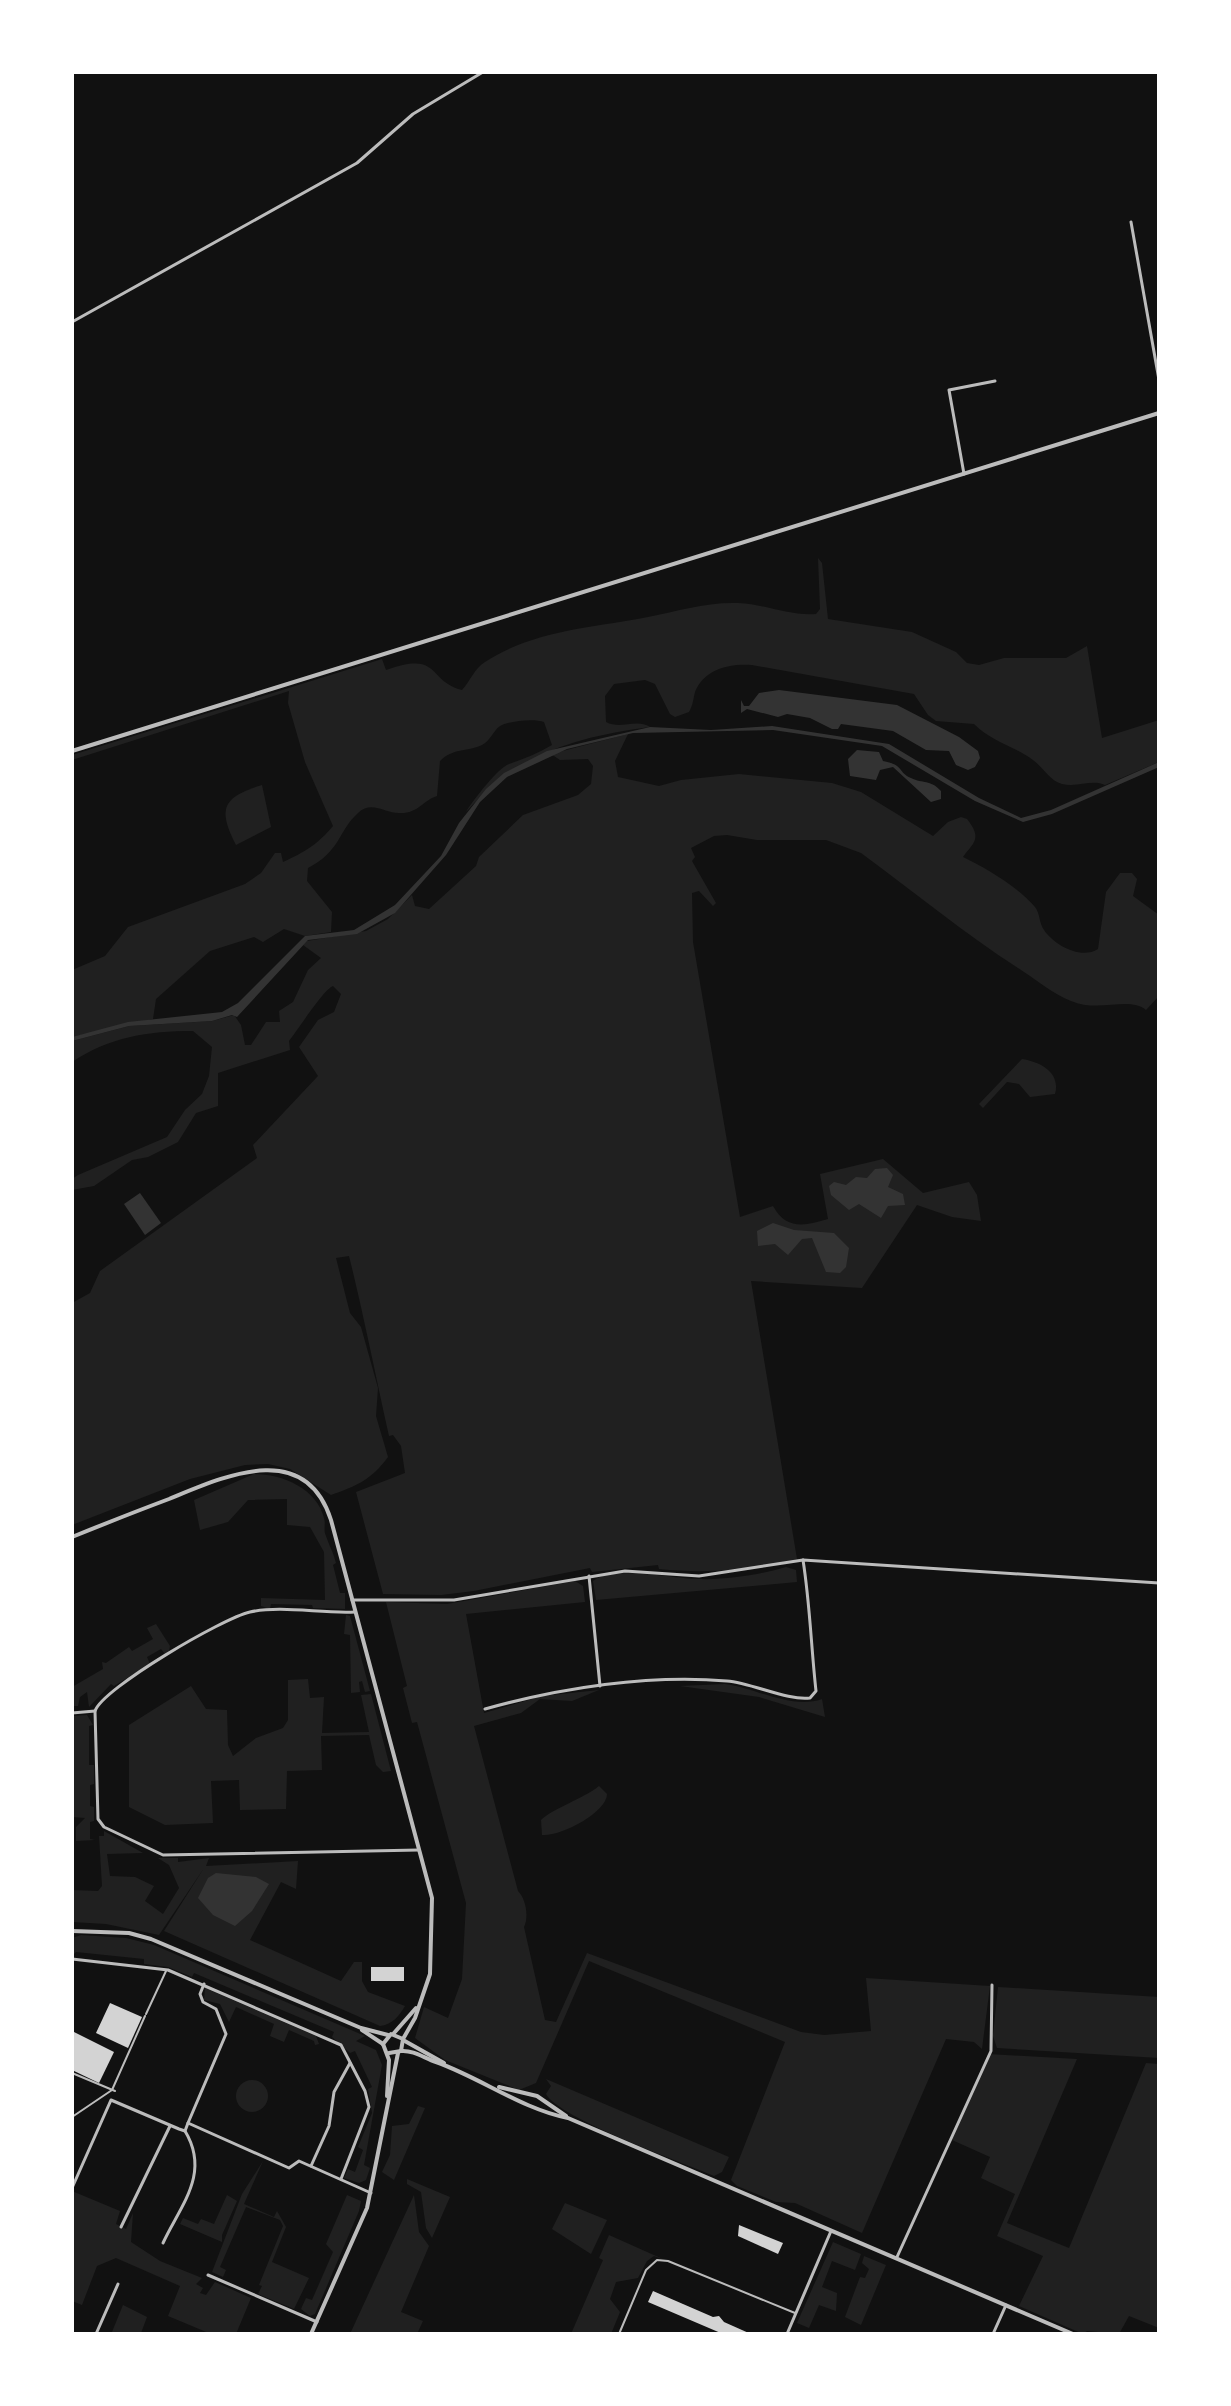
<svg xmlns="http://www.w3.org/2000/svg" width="1231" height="2406" viewBox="0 0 1231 2406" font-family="'Fira Sans',sans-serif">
	<rect width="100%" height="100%" fill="#111"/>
	<g fill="#202020">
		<path d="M818 558 822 563 828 619 912 632 956 652 967 663 979 665 1004 658H1066L1087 646 1102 738 1159 720V762L1105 785C1092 779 1077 788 1062 784 1050 781 1043 767 1033 760 1014 746 992 742 974 724L936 721 928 715 914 694 752 665C730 663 704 669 695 692 693 700 693 705 689 712L675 717 670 714 655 684 645 680 614 684 605 696 606 722C621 730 636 718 650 727 575 737 517 754 466 812 474 799 498 768 509 764 524 759 538 753 552 745L544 722C534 718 509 721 500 726 493 731 491 740 482 745 466 752 453 748 440 761L437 796C422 801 418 814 399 813 385 813 371 800 358 813 338 831 341 851 308 868L307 881 332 912 331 932 305 936 284 929 263 942 254 937 210 951 156 999 153 1019 72 1037V970L105 956 128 927 245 884 261 873 275 853H281L283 862C305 852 318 844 333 826L305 762 288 703 289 691 72 760V755L382 659 386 670C441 650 427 681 462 690 471 680 474 669 485 662 534 630 592 628 648 617 679 611 705 602 738 603 765 604 789 616 816 614L820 609Z"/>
		<path d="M628 734 615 761 618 777 659 786 681 780 739 774 832 783 861 792 933 836 948 822 961 817 967 819C983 839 973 843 963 857 986 868 1018 887 1035 907 1040 913 1039 923 1044 930 1054 945 1081 960 1098 949L1106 892 1120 873H1132L1137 879 1133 896 1159 915V996L1146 1010C1129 996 1099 1013 1071 1001 1054 994 1039 982 1024 972 968 936 915 893 861 853L826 840H757L727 835 714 836 691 848 695 857 692 861 716 903 713 906 699 891 692 893 693 942 740 1217 773 1206C786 1230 805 1226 828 1219L820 1174 883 1159 923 1193 969 1182 977 1195 981 1221 952 1217 917 1205 862 1288 751 1281 797 1559C751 1570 707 1574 659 1569L658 1565 592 1572 590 1568 474 1591 441 1595 383 1594 356 1492 405 1473 401 1446 393 1435 389 1436C375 1373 363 1312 349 1256L336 1258 350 1313 361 1327 378 1388 376 1416 388 1457C372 1479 357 1486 331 1495L290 1469 268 1464 245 1465 190 1479 72 1525V1303L90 1293 100 1271 257 1158 253 1145 318 1076 299 1047 318 1020 334 1012 341 994 333 986C324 989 297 1031 289 1041L290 1050 218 1073V1106L196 1113 178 1142 148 1157 132 1160 94 1186 72 1190V1179L78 1175 167 1137 185 1110 202 1094 209 1076 212 1047 193 1031C147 1031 110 1037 72 1062V1041L129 1026 212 1021 234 1015 241 1025 245 1045H251L266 1022H280L279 1011 293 1002 308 970 321 958 303 945 307 941 366 931 388 919 412 895 415 906 429 909 476 866 479 857 523 815 578 795 591 784 593 766 588 759 560 760 551 754Z"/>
		<path d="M262 785 271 827 236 845C217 808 223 797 262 785Z"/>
		<path d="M1022 1059C1041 1062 1061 1073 1055 1094L1030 1097 1019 1084 1007 1082 983 1108 979 1104Z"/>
		<path d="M254 1474C283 1474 317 1489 324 1518 326 1524 323 1530 326 1536 330 1548 333 1551 336 1563L333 1565 340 1593H345V1609L313 1608 312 1605 271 1604 270 1609 261 1606V1598L325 1600 324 1552 310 1527 287 1525V1499L248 1500 228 1522 200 1530 194 1500Z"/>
		<path d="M786 1567 796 1570 797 1582 596 1600 593 1581C613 1565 673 1579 698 1579 727 1580 759 1575 786 1567Z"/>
		<path d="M575 1581 583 1586 585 1602 466 1614 484 1713 542 1696 599 1690 572 1701 540 1699 521 1713 474 1726 518 1891C526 1899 529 1917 524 1927L545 2020 556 2022 587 1953 801 2032 824 2035 871 2031 866 1978 990 1986 982 2049 974 2042 946 2039 862 2233 795 2203 776 2202 737 2186 731 2180 785 2042 589 1961 536 2083 519 2090 445 2060 415 2038 424 2007 448 2018 462 1979 466 1903 417 1722 412 1723 403 1688 407 1686 386 1602 447 1604Z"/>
		<path d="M346 1615 350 1616 370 1691 365 1692 362 1681 359 1682 360 1692 351 1693 350 1635 344 1634Z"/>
		<path d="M156 1624 170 1646 169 1651 165 1654 161 1649 147 1657 150 1664 114 1686 111 1684 89 1707 87 1692 80 1697 78 1706H73L72 1687 103 1669 102 1662 106 1663 129 1647 132 1651 153 1639 147 1628Z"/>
		<path d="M308 1679 310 1698 324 1697 322 1733 369 1732 361 1695 371 1694 391 1771 383 1772 376 1765 369 1735 321 1736 322 1770 287 1771 286 1809 240 1810 239 1780 211 1781 213 1823 165 1825 129 1807V1725L191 1686 206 1709 227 1710 228 1745 233 1756 256 1738 283 1728 288 1720V1680Z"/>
		<path d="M725 1684C756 1688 792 1710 822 1699L825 1717 759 1697 680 1686Z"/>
		<path d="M87 1715 93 1725 89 1726V1765H94V1784L90 1785V1806L94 1807V1821L90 1822V1839L95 1840 76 1841V1827L85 1818 72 1817V1716Z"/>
		<path d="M599 1786 607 1794C607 1813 559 1837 542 1835L541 1820C553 1808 583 1799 599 1786Z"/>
		<path d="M104 1831 143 1853 107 1854 110 1876 135 1877 154 1886 145 1901 163 1914 179 1888 169 1865 158 1858H178V1862L209 1858 206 1866 298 1861 296 1889 281 1882 250 1940 341 1981 354 1962H362V1981L368 1992 405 2006C399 2016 392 2025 380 2026L164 1931 204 1868 159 1935 106 1924 72 1922V1890L98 1891 102 1886 99 1836H104Z"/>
		<path d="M81 1935 126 1938 154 1945 365 2036 356 2041 376 2050 382 2065 364 2165 370 2168 366 2180 359 2183 344 2178 348 2169 355 2172 363 2150 358 2147 372 2113 368 2089 372 2087 355 2051 350 2053 332 2037 334 2032 194 1973 192 1977 168 1967 144 1964V1959L76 1952 72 1956V1938Z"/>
		<path d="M998 1987 1159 1997V2058L997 2048 993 2036Z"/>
		<path d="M205 1988 316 2036 319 2044 315 2045 314 2041 289 2030 284 2042 270 2036 274 2024 236 2007 229 2022 220 2004 204 2000Z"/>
		<path d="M988 2054 1077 2059 1007 2223 1069 2248 1146 2063 1159 2064V2328L1129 2316 1119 2334 1087 2331 1083 2334 1019 2306 1043 2256 997 2236 1015 2194 981 2178 990 2157 952 2140Z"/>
		<path d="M546 2079 729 2157 722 2172 714 2176C682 2162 560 2119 546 2094L551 2086Z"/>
		<circle cx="252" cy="2096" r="16"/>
		<path d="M418 2106 425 2108 394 2180 382 2172 390 2155 392 2126 409 2124Z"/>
		<path d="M263 2161 244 2204 274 2217 277 2211 286 2227 272 2262 309 2278 294 2309 258 2294 262 2286 259 2285 283 2226 280 2220 246 2207 220 2267 226 2270 223 2277 212 2272 242 2194Z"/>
		<path d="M407 2179 450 2197 432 2238 426 2228 421 2192 407 2184Z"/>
		<path d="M72 2191 120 2211 116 2224 126 2229 133 2213 131 2242 160 2261 202 2278 196 2284 203 2288 200 2293 206 2295 215 2282 251 2298 236 2334H211L168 2316 180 2286 116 2258 97 2266 82 2305 72 2301Z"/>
		<path d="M227 2195 237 2201 222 2235V2242L180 2224 183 2218 198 2224 201 2219 214 2224Z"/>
		<path d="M347 2195 361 2201 359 2211 315 2314 310 2316 301 2309 306 2298 312 2300 333 2252 326 2244Z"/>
		<path d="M414 2195 419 2232 429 2246 401 2312 423 2321 417 2334H350Z"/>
		<path d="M565 2203 607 2220 591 2254 552 2229Z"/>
		<path d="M609 2235 665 2260 654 2256 647 2261 638 2278 616 2282 610 2299 620 2312 611 2334H571L603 2260 599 2258Z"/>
		<path d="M833 2242 861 2254 855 2270 832 2261 822 2287 837 2293 836 2311 819 2305 809 2328 797 2323Z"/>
		<path d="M864 2256 886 2265 861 2325 845 2317 860 2277 865 2278 869 2269 862 2263Z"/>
		<path d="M123 2305 147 2317 141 2333 112 2332Z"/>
	</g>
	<g fill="#333">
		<path d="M779 690 897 705 959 737 978 751 980 758 975 767 968 770 956 765 949 751 926 750 893 731 841 724 838 729H832L810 718 787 714 778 717 747 709 741 713V700L744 706H749L759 693Z"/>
		<path d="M772 726 889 744 979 798 1021 818 1051 810 1159 762V767L1052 814 1023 822 975 801 882 746 773 730 633 733 567 749 507 777 480 802 446 855 395 913 357 934 308 940 237 1017 232 1015 212 1021 129 1026 72 1041V1037L128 1022 222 1012 238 1003 305 936 354 930 395 905 441 856 459 823 486 789 504 773 547 751 650 727 711 730Z"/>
		<path d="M857 750 879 752 883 761C905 765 897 772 911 778 923 784 930 779 941 791V799L931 802 893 767 880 770 876 780 850 776 848 759Z"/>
		<path d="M887 1168 893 1175 888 1187 903 1194 905 1205 888 1206 881 1218 859 1204 849 1210 831 1195 829 1186 834 1182 846 1185 856 1177 867 1178 875 1169Z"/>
		<path d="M140 1193 161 1223 145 1235 124 1204Z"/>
		<path d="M773 1223 794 1230 834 1233 849 1248 846 1267 840 1273 826 1272 812 1238 802 1239 788 1255 775 1244 758 1246 757 1231Z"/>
		<path d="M216 1873 256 1877 269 1884 252 1911 235 1926 213 1915 198 1898 208 1878Z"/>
	</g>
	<g fill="#d3d3d3">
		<rect x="371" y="1967" width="33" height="14"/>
		<path d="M110 2003 142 2017 128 2048 96 2033Z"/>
		<path d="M72 2031 114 2052 99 2083 72 2070Z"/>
		<path d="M739 2225 783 2243 778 2254 738 2236Z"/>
		<path d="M653 2291 713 2317 719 2316 724 2322 751 2334H723L648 2302Z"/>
	</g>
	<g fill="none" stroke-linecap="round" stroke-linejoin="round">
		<path stroke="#bcbcbc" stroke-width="2" d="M619 2334 646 2270 657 2260 668 2261 795 2313"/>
		<g stroke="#bcbcbc" stroke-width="2">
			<path d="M146 2014 166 1971"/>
			<path d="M72 2073 115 2091"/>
			<path d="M72 2117 112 2090 145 2016"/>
		</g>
		<g stroke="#bcbcbc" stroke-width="3">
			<path d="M1131 222 1159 380"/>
			<path d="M72 322 357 163 413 114 483 72"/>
			<path d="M964 474 949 390 995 381"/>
			<path d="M589 1576 600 1686"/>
			<path d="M352 1600H454L625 1571 699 1576 803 1560 1159 1583"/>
			<path d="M355 1612C322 1614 282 1605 250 1612 223 1618 103 1688 95 1711L98 1819 104 1827 163 1855 419 1850"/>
			<path d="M485 1709C560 1688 649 1674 727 1681 752 1683 788 1701 810 1698L816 1691C811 1646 810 1604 803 1560"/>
			<path d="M72 1713 95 1711"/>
			<path d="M72 1959 168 1970 341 2045 365 2091 369 2107 341 2179"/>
			<path d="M188 2123 226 2034 216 2009 203 2002 200 1994 204 1984"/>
			<path d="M311 2166 329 2126 334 2092 350 2063"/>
			<path d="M72 2188 111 2100 179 2129 185 2131 188 2123 289 2168 299 2161 371 2193"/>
			<path d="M121 2227 170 2126"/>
			<path d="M163 2243C180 2206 211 2174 185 2131"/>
			<path d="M897 2257 991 2051 992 1985"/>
			<path d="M208 2275 317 2322"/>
			<path d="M96 2334 118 2284"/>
			<path d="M787 2334 831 2231"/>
			<path d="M993 2334 1006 2305"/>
		</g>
		<g stroke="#bcbcbc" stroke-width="4">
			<path d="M72 751 1159 413"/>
			<path d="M72 1537C104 1524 137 1511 169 1499 223 1477 305 1438 331 1520L432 1898 430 1974 415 2018 403 2039"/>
			<path d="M72 1931 129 1933 151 1939 361 2028 388 2035"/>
			<path d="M362 2030 383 2044"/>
			<path d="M394 2033 416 2008"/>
			<path d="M403 2040 444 2063"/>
			<path d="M383 2044 389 2060 387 2096"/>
			<path d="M383 2044 391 2034 403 2039 401 2051 389 2053"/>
			<path d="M401 2051C414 2050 424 2058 436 2062 481 2078 522 2109 568 2118L1073 2334"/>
			<path d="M499 2087 537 2096 566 2116"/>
			<path d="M311 2334 367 2208 398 2053"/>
		</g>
	</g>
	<rect width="1231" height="2406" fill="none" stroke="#ffffff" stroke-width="148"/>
</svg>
